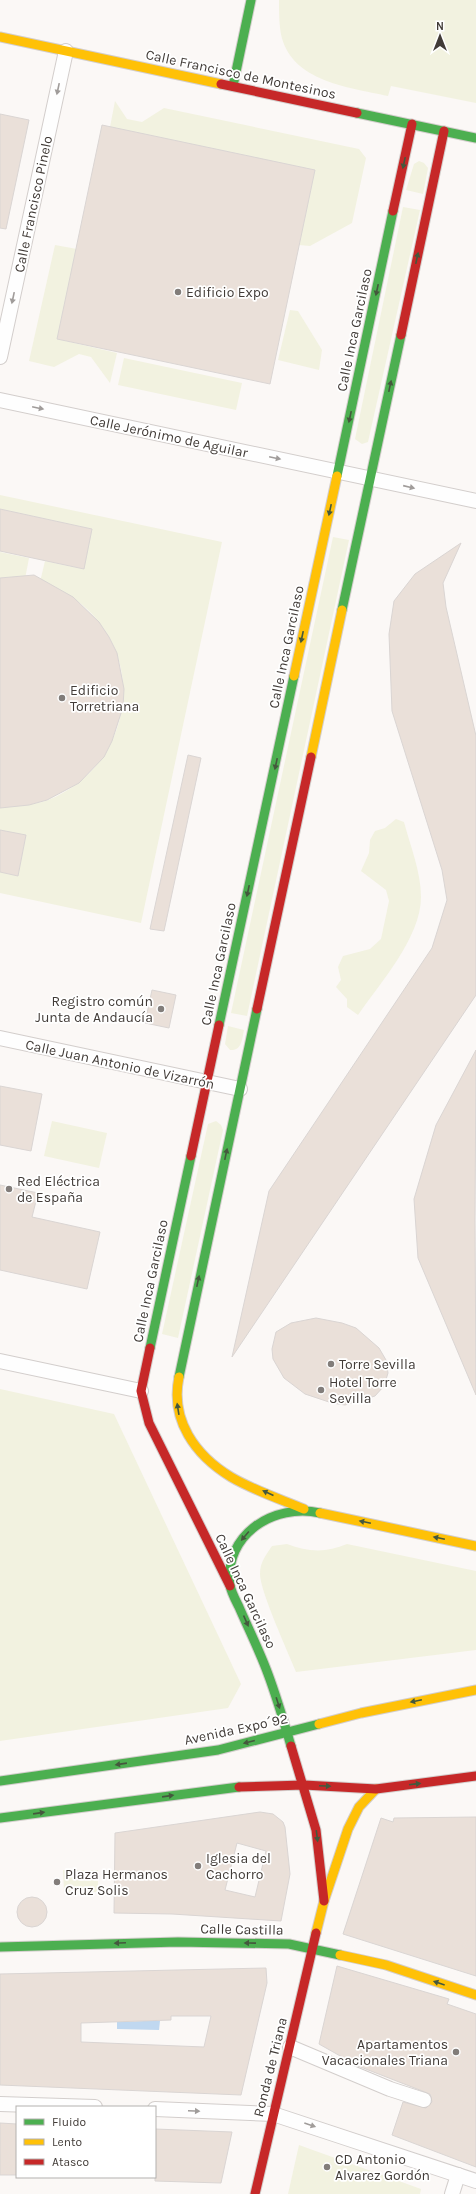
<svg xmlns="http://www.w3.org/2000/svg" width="476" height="2194" viewBox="0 0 476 2194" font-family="Karla,sans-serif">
	<rect width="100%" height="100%" fill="#fbf8f6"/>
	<g fill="#f2f2e0">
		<path d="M279 0H476V103L391 86 388 96C347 87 286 81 280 28 279 19 279 9 279 0Z"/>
		<path d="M115 101 127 119 142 122 164 108 359 149 366 158 352 223 310 246 299 245 315 170 110 127Z"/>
		<path d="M419 161 424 163 428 168 423 194 406 190 414 164Z"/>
		<path d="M403 207 420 210 368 442 362 444 355 439Z"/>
		<path d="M55 245 77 249 57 339 117 353 110 383 91 357 79 354 54 367 29 361Z"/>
		<path d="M290 310 298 311 322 350 319 370 278 360Z"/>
		<path d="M124 358 242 383 236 410 118 385Z"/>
		<path d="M0 495 222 542 141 923 0 893V872L18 876 26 836 0 830V806C16 805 32 806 48 800 127 769 150 668 87 609 74 596 57 590 40 582L45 561 83 569 92 529 0 509Z"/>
		<path d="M333 537 349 540 247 1016 231 1013Z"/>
		<path d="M0 552 29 558 25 579 0 578Z"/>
		<path d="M396 819 404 822C410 845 421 872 421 897 421 937 381 982 358 1015L347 1007V999L336 987 341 980 338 967 343 956 370 949 381 939 389 901 386 890 361 871 369 853 370 840 375 831 385 828Z"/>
		<path d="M228 1026 244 1030C242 1039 242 1051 230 1050L225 1044Z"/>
		<path d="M52 1121 107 1133 99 1168 44 1156Z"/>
		<path d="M216 1121 221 1125 223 1130 178 1338 162 1334 208 1124Z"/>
		<path d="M0 1389 114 1414 241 1684 228 1708 0 1741Z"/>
		<path d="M287 1544C308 1552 326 1553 347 1544L476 1571V1650L296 1672C288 1652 260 1591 260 1574 260 1562 266 1555 272 1546Z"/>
		<path d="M63 1870H98V1892H64Z"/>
		<path d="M299 2145 421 2189 420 2194H288Z"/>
	</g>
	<path fill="#c0d8f0" d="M144 2021H160L159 2030 117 2029V2022Z"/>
	<g fill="#eae0d9" stroke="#dad5d3" fill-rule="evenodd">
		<path d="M0 114 29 120 6 229 0 228Z"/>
		<path d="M102 125 315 170 270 384 57 339Z"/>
		<path d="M0 509 92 529 84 569 0 551Z"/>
		<path d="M461 543 443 583 446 607 476 736V995L232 1357 269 1191 432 948 447 900 442 870 392 711 389 634 394 601 415 574Z"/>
		<path d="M34 575 73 597 99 622 109 637 117 653 124 689 123 707 112 741 104 757 79 783 47 800 29 805 0 808V578Z"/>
		<path d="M188 755 201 758 164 931 150 929Z"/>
		<path d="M0 830 26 835 18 876 0 872Z"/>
		<path d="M152 990 176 995 169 1028 145 1023Z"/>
		<path d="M476 1050 475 1220 476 1395 418 1258 414 1199 436 1125Z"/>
		<path d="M0 1086 42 1094 31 1151 0 1145Z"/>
		<path d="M0 1185 38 1193 32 1217 100 1232 87 1289 0 1270Z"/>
		<path d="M316 1318 342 1323 356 1328 379 1348 386 1360 388 1373 384 1386 375 1396 345 1405 332 1403 305 1394 284 1378 273 1359 272 1349 276 1332 291 1323Z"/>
		<path d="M260 1812 273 1814 283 1822 285 1827 290 1874 281 1921 172 1914 114 1913 115 1833ZM237 1843 266 1851 255 1897 225 1890Z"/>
		<path d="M476 1817V1976L343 1934 381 1818 393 1822 394 1818Z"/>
		<circle cx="32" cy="1912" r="15"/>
		<path d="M337 1966 449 1999 447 2004 476 2014V2167L392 2135 403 2102 426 2108 432 2102 430 2094 358 2066 319 2044Z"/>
		<path d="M266 1968 267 1983 241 2095 0 2085V1974ZM171 2016H211L204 2047 81 2042V2023L171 2020Z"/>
		<path d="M0 2123 17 2124V2175H0Z"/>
		<path d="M155 2129 232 2132 221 2183 155 2181Z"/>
	</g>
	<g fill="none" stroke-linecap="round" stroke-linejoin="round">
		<g stroke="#d3cecc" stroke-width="16">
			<g id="street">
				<path d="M0 357 66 51"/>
				<path d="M0 400 476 501"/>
				<path d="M0 1038 240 1089"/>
				<path d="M0 1361 141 1391"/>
				<path d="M290 2047 390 2089 424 2100"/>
				<path d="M0 2104 95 2107"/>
				<path d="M155 2109 273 2114 476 2181"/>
				<path d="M452 2194 458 2175"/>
			</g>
		</g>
		<g stroke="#d3cecc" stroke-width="11">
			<g id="fast">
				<path d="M233 86 251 0"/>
				<path d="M357 113 476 138"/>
				<path d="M337 476 393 211"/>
				<path d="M342 610 401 335"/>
				<path d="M219 1025 294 676"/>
				<path d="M150 1348 191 1156"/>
				<path d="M179 1377 257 1009"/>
				<path d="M291 1746C284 1722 277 1698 268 1674 260 1652 249 1630 239 1607 236 1601 231 1592 230 1585 224 1534 274 1503 320 1513"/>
				<path d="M0 1781 218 1750 319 1724"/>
				<path d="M0 1818 239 1787"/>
				<path d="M0 1947 178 1942 289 1944 340 1955"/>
			</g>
		</g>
		<g stroke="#d3cecc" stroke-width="11">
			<g id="slow">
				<path d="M0 37 221 84"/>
				<path d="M294 676 337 476"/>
				<path d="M311 757 342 610"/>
				<path d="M179 1377C170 1420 195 1455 231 1477 253 1490 280 1499 304 1509"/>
				<path d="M320 1513 476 1546"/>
				<path d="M319 1724 361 1713 476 1690"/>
				<path d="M316 1933 324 1901 348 1829 359 1807 376 1789"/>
				<path d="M340 1955 386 1965 476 1995"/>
			</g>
		</g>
		<g stroke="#d3cecc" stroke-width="11">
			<g id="jam">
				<path d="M221 84 357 113"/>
				<path d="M393 211 412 124"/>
				<path d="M401 335 444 131"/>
				<path d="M257 1009 311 757"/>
				<path d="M191 1156 219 1025"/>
				<path d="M150 1348 141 1391 149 1423 230 1586"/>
				<path d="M291 1746 316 1830 324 1901"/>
				<path d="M239 1787 304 1785 376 1789 476 1776"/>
				<path d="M255 2194 316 1933"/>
			</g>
		</g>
		<use href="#street" stroke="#fefefe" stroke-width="14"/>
		<use href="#fast" stroke="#4caf50" stroke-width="9"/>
		<use href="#slow" stroke="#ffc107" stroke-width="9"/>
		<use href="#jam" stroke="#c62828" stroke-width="9"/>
	</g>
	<defs><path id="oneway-solid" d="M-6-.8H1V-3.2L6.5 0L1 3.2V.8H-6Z"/></defs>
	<g fill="#a09c9a">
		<use href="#oneway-solid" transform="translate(58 89) rotate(102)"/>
		<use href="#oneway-solid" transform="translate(13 298) rotate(102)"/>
		<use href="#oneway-solid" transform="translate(38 408) rotate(12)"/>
		<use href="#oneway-solid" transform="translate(275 458) rotate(12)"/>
		<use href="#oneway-solid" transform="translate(409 487) rotate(13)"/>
		<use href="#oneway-solid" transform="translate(194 2111) rotate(2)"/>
		<use href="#oneway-solid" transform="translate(310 2125) rotate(19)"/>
	</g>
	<g fill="#44583d">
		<use href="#oneway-solid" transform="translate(404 163) rotate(102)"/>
		<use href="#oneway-solid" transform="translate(417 258) rotate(-78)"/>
		<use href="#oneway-solid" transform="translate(377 290) rotate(102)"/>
		<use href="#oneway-solid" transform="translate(390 386) rotate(-78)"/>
		<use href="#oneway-solid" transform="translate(350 417) rotate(102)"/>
		<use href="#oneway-solid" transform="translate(330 510) rotate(102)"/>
		<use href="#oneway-solid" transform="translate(302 637) rotate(102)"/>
		<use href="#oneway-solid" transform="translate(276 764) rotate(102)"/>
		<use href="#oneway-solid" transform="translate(248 891) rotate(102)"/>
		<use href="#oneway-solid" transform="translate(226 1154) rotate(-78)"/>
		<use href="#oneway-solid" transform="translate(198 1281) rotate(-78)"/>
		<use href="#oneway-solid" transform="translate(178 1409) rotate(-99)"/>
		<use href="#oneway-solid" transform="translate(268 1493) rotate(-156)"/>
		<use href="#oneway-solid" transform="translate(365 1522) rotate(-168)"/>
		<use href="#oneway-solid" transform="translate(245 1536) rotate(130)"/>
		<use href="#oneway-solid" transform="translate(439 1538) rotate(-168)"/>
		<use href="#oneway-solid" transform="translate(246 1621) rotate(66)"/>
		<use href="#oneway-solid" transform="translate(416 1701) rotate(168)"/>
		<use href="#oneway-solid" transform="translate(278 1703) rotate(72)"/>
		<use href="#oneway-solid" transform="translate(249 1742) rotate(166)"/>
		<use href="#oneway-solid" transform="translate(121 1764) rotate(172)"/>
		<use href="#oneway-solid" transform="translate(415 1784) rotate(-7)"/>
		<use href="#oneway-solid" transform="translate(325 1786) rotate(3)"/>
		<use href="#oneway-solid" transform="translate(168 1796) rotate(-8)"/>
		<use href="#oneway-solid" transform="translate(39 1813) rotate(-8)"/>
		<use href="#oneway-solid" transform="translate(317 1836) rotate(83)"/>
		<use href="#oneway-solid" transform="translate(120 1943) rotate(178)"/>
		<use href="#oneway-solid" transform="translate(250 1943) rotate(-179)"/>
		<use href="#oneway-solid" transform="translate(439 1983) rotate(-161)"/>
	</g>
	<g fill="#827d7a" stroke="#fff" stroke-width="1.5">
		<circle cx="178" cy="292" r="4"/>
		<circle cx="62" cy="698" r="4"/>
		<circle cx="161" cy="1009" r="4"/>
		<circle cx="9" cy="1189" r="4"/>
		<circle cx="331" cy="1364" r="4"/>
		<circle cx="321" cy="1390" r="4"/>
		<circle cx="198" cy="1866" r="4"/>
		<circle cx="57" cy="1882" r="4"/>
		<circle cx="456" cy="2052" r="4"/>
		<circle cx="327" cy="2167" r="4"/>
	</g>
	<g text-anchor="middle" stroke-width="3.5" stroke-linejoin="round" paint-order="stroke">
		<g font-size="14" fill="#413b37" stroke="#fff">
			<text transform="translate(241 74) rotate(12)" y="5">Calle Francisco de Montesinos</text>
			<text transform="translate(33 204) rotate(-78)" y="5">Calle Francisco Pinelo</text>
			<text transform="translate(354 330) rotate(-78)" y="5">Calle Inca Garcilaso</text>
			<text transform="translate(169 436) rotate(12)" y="5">Calle Jerónimo de Aguilar</text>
			<text transform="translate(286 647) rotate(-78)" y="5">Calle Inca Garcilaso</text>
			<text transform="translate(218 964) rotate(-78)" y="5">Calle Inca Garcilaso</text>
			<text transform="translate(120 1064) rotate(12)" y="5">Calle Juan Antonio de Vizarrón</text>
			<text transform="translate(150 1281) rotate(-78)" y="5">Calle Inca Garcilaso</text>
			<text transform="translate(246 1591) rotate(65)" y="5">Calle Inca Garcilaso</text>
			<text transform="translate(236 1729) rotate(-12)" y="5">Avenida Expo´92</text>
			<text transform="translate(242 1929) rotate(1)" y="5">Calle Castilla</text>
			<text transform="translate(270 2067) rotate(-76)" y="5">Ronda de Triana</text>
		</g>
		<g font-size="14" fill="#413b37" stroke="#fff" text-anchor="start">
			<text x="186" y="297">Edificio Expo</text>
			<text x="70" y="695">Edificio<tspan x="70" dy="16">Torretriana</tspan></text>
			<text x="153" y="1006" text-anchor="end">Registro común<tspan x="153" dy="16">Junta de Andaucía</tspan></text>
			<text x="17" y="1186">Red Eléctrica<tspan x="17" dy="16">de España</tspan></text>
			<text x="339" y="1369">Torre Sevilla</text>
			<text x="329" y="1387">Hotel Torre<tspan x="329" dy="16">Sevilla</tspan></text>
			<text x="206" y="1863">Iglesia del<tspan x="206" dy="16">Cachorro</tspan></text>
			<text x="65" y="1879">Plaza Hermanos<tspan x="65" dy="16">Cruz Solis</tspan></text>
			<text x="448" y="2049" text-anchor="end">Apartamentos<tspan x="448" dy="16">Vacacionales Triana</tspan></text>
			<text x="335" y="2164">CD Antonio<tspan x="335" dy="16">Alvarez Gordón</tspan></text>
		</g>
	</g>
	<rect x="16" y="2106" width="140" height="72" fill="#ffffff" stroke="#b3b1af"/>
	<rect x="24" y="2119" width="20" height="6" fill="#4caf50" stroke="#b3b1af"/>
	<text x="52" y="2126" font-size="12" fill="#413b37">Fluido</text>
	<rect x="24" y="2139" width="20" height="6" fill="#ffc107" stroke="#b3b1af"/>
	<text x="52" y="2146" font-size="12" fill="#413b37">Lento</text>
	<rect x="24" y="2159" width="20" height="6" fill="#c62828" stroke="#b3b1af"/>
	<text x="52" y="2166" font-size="12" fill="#413b37">Atasco</text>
	<g transform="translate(440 36)" stroke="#ffffff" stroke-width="3" paint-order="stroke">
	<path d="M0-3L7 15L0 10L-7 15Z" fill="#413b37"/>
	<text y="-6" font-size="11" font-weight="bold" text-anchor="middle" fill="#413b37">N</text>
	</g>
</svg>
